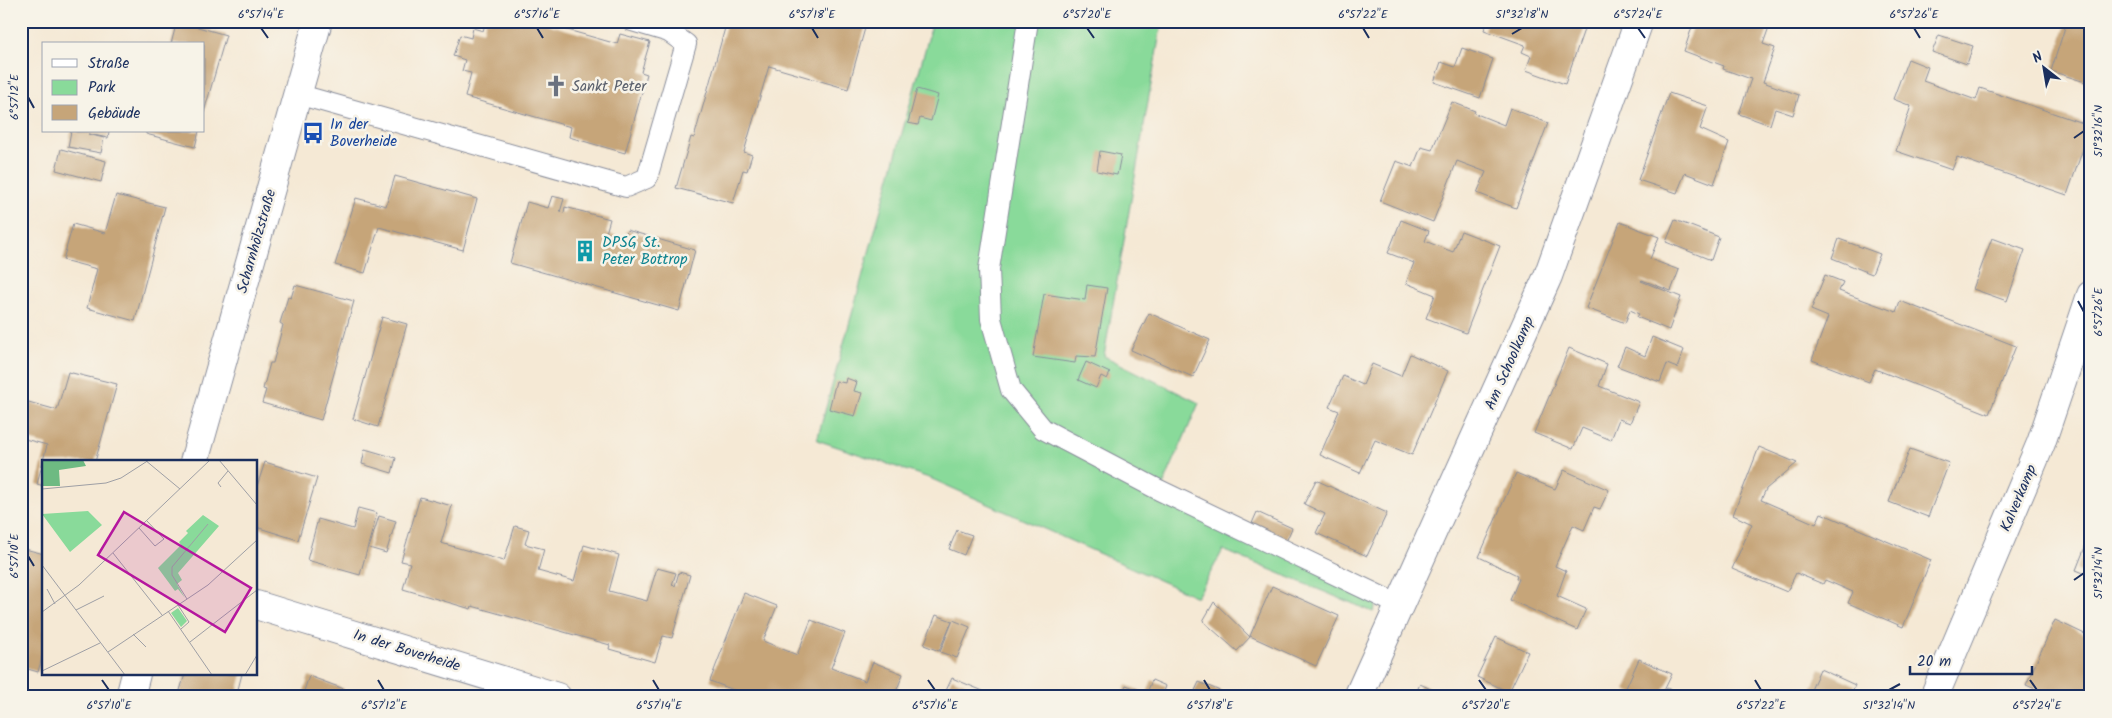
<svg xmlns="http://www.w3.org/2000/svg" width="2112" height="718" viewBox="0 0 2112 718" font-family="Kalam,sans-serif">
	<rect width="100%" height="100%" fill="#f7f3e8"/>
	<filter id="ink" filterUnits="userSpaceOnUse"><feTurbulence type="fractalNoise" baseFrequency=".02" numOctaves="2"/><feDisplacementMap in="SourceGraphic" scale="10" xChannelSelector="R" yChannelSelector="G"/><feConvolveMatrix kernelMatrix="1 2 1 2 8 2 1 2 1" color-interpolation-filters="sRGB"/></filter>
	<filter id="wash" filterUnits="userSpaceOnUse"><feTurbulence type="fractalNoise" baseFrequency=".0096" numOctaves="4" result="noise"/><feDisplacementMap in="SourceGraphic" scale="20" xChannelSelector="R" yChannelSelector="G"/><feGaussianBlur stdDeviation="1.12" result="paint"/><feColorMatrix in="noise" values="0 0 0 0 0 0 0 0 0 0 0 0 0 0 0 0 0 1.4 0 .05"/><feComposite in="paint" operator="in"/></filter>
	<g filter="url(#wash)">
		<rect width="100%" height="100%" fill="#f5e9d5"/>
		<path fill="#89da9a" stroke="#52847c" d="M933 21H1162L1104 356 1199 403 1162 488 1383 590 1373 612 1223 550 1197 597 932 479 817 440Z"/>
		<g id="blocks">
			<g fill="#c6a579">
				<path d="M177 21 226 35 204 112V44H171Z"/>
				<path d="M486 21H536L617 44 620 34 650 42 641 72 647 74 625 153 569 137 571 127 465 97 471 73 462 71 465 60 453 56 460 35 471 38 473 28 483 31Z"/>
				<path d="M727 21H867L848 89 769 66 744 152 752 155 747 171 743 170 733 203 676 188 691 137 694 138Z"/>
				<path d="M1487 21H1587L1565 84 1526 70 1531 56 1522 52 1525 45 1484 30Z"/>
				<path d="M1694 21H1771L1763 44 1775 48 1763 82 1799 95 1793 115 1775 109 1770 125 1739 114 1751 79 1723 69 1724 66 1684 51Z"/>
				<path d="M2067 21H2074L2091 26V63L2085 82 2051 71Z"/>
				<path d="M1939 35 1973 46 1967 64 1932 52Z"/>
				<path d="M1462 48 1493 59 1480 98 1434 82 1441 62 1455 67Z"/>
				<path d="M1908 59 1928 67 1923 81 1976 100 1980 88 2091 126 2067 195 1957 157 1952 170 1896 151 1911 106 1893 99Z"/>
				<path d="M917 89 938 95 931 121 920 118 918 125 908 123Z"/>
				<path d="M1669 93 1708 106 1700 129 1729 142 1714 184 1685 173 1677 193 1638 180Z"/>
				<path d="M1452 102 1475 111 1474 113 1504 125 1510 108 1548 123 1516 208 1477 193 1486 172 1457 161 1433 222 1380 201 1396 161 1413 167 1421 147 1432 150Z"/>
				<path d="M71 131 77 132 109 131 108 138 88 134 104 138 101 153 68 147Z"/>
				<path d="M146 131H199L195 147 146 134Z"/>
				<path d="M61 149 106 161 101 182 56 170Z"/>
				<path d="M1100 151 1121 155 1117 175 1097 171Z"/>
				<path d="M395 176 477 199 463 250 379 227 365 273 335 265 356 198 386 206Z"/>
				<path d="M116 195 165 207 135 321 87 308 97 269 63 260 73 224 105 233Z"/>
				<path d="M552 196 564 199 560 212 564 213 565 207 610 219 606 233 625 238 627 230 695 250 679 311 510 263 527 202 548 208Z"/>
				<path d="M1401 220 1429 231 1425 241 1453 252 1461 231 1500 246 1466 333 1426 318 1435 295 1406 283 1414 263 1388 253Z"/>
				<path d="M1675 220 1719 237 1711 260 1666 242Z"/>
				<path d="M1620 222 1659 237 1650 259 1679 270 1671 291 1642 280 1641 281 1681 297 1669 330 1637 317 1639 314 1630 310 1625 323 1586 308Z"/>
				<path d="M1992 238 2025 250 2007 301 1973 289Z"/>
				<path d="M1839 239 1880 254 1872 274 1832 258Z"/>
				<path d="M1825 275 1843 282 1839 291 1896 312 1900 301 2016 346 1989 414 1875 369 1869 382 1812 360 1828 317 1811 310Z"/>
				<path d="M295 285 354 301 321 420 262 403 266 390 263 389 270 363H273L283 325 280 323 288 297 291 298Z"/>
				<path d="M1087 285 1107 288 1095 357 1076 356 1075 363 1033 357 1044 294 1085 300Z"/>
				<path d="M1149 313 1210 340 1193 377 1131 350Z"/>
				<path d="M382 317 407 324 378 427 353 419Z"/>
				<path d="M1652 337 1684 350 1677 368 1667 364 1660 382 1617 366 1625 347 1645 356Z"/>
				<path d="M1569 348 1607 364 1599 386 1639 402 1630 423 1619 419 1611 440 1582 428 1573 449 1534 433Z"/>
				<path d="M1410 354 1448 371 1412 455 1375 440 1360 473 1320 455 1339 411 1329 407 1343 376 1363 385 1372 364 1401 376Z"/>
				<path d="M1086 362 1110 373 1107 379 1101 376 1096 388 1078 380Z"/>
				<path d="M68 372 117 384 95 462H44V486L37 484 47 445 21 438V413L25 401 57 410Z"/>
				<path d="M846 378 857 382 854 391 862 393 855 416 829 409 836 381 845 383Z"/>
				<path d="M1759 447 1797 463 1766 489 1761 500 1816 524 1821 513 1931 560 1903 627 1848 603 1853 592 1825 580 1823 584 1796 573 1787 592 1732 569 1752 524 1733 515Z"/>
				<path d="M365 449 396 458 392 473 362 464Z"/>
				<path d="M1910 449 1949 463 1928 517 1889 502Z"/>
				<path d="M265 462 317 478 298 540 256 527V489Z"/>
				<path d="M1564 470 1609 490 1600 509 1594 507 1584 530 1573 525 1555 566 1566 571 1557 596 1586 609 1577 630 1510 600 1519 579 1516 578 1517 575 1479 557 1516 473 1555 489Z"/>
				<path d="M1316 480 1387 513 1367 556 1316 533 1325 514 1304 504Z"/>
				<path d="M420 497 452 506 441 543 504 561 515 526 529 530 525 544 544 549 538 571 574 581 584 545 619 555 609 591 647 601 657 568 676 573 672 585 675 586 679 572 690 575 672 638 663 636 655 662 609 649 610 645 472 606 471 609 403 589 410 563 401 561Z"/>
				<path d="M358 508 377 513 360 575 307 560 318 519 353 529Z"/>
				<path d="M1257 512 1292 528 1285 544 1250 528Z"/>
				<path d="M379 516 396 521 386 553 369 548Z"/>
				<path d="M957 530 972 535 964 555 949 549Z"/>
				<path d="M2091 532V576L2076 570Z"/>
				<path d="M21 548 44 554V650L38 672 21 667Z"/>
				<path d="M1272 586 1339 616 1316 666 1250 636Z"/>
				<path d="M744 593 777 606 763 641 797 655 811 620 845 633 831 668 865 681 873 662 903 674 894 697H752L710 681Z"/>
				<path d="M1214 602 1250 637 1237 651 1203 621Z"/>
				<path d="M936 615 952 621 939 651 924 645Z"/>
				<path d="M953 620 970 627 957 658 940 652Z"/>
				<path d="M2055 620 2091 637V697H2037L2040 691 2026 685Z"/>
				<path d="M1496 637 1528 652 1509 692 1477 677Z"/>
				<path d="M1639 659 1672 674 1661 697H1640L1625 690Z"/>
				<path d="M1820 669 1855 685 1850 697H1808Z"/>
				<path d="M185 674H242L236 697H178Z"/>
				<path d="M309 676 344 689 341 697H302Z"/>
				<path d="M952 678 983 691 980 697H943Z"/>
				<path d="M1152 680 1166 686 1162 697H1121L1126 685 1147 693Z"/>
				<path d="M1199 682 1227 694 1225 697H1192Z"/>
				<path d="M1420 684 1448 697H1414Z"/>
				<path d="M1667 688 1686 697H1662Z"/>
			</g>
		</g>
	</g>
	<g filter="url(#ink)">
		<use href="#blocks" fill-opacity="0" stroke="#888c9a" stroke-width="1"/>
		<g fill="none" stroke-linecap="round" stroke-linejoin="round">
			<g stroke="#888c9a" stroke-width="22">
				<g id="service">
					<path d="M1028 21 989 269 991 319 1011 390 1043 429 1159 490 1401 606"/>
					<path d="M297 94 626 187 647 178 686 44 669 32 632 21"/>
				</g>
			</g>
			<g stroke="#888c9a" stroke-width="30">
				<g id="minor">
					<path d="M256 605 557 697"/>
					<path d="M1358 697 1548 276 1639 21"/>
					<path d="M1934 697 2041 443 2091 295"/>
				</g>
			</g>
			<g stroke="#888c9a" stroke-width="30">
				<g id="secondary">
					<path d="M194 462 318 21"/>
					<path d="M130 697 136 674"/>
				</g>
			</g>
			<use href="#service" stroke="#fff" stroke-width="20"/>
			<use href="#minor" stroke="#fff" stroke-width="28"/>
			<use href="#secondary" stroke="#fff" stroke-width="28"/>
		</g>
	</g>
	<path fill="none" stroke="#1b2f5e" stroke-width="2" d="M261 28 268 38M537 28 543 38M812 28 818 38M1087 28 1094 38M1363 28 1369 38M1638 28 1645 38M1914 28 1920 38M1512 34 1522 28M28 97 34 108M2074 138 2084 131M2078 301 2084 312M28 556 34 566M2074 580 2084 573M102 680 109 690M378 680 384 690M653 680 659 690M928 680 935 690M1204 680 1210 690M1479 680 1486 690M1755 680 1761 690M2030 680 2037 690M1889 690 1900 684"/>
	<defs>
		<g id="church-bare" transform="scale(1.725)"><path d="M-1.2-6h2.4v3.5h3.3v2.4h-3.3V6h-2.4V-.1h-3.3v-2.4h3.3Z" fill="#6b7280" stroke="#f7f3e8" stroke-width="2.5" paint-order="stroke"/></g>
		<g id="bus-bare" transform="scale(1.725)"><path d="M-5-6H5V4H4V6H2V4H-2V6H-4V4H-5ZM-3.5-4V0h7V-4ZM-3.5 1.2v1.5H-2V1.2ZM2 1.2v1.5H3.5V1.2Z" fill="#1a4fb4" stroke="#f7f3e8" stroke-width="2.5" paint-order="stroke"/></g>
		<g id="building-bare" transform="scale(1.725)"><path d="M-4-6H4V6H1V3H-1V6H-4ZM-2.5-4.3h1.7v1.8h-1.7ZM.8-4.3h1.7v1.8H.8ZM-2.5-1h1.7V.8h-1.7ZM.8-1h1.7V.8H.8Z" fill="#0f9aa8" stroke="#f7f3e8" stroke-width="2.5" paint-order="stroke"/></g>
	</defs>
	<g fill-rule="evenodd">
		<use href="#church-bare" x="556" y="86"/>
		<use href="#bus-bare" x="313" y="133"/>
		<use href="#building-bare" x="585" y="251"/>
	</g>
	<g text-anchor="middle" stroke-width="5" stroke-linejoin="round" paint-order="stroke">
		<g font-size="15" fill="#5b616d" stroke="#f7f3e8" text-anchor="start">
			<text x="572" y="91">Sankt Peter</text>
		</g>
		<g font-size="15" fill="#164399" stroke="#f7f3e8" text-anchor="start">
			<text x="330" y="129">In der<tspan x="330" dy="17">Boverheide</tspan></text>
		</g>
		<g font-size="15" fill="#1b2f5e" stroke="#f7f3e8">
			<text transform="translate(256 241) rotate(-74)" y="5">Scharnhölzstraße</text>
			<text transform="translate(1509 363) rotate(-66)" y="5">Am Schoolkamp</text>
			<text transform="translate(2018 498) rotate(-67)" y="5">Kalverkamp</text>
			<text transform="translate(407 650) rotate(17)" y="5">In der Boverheide</text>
		</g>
		<g font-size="15" fill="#0d838f" stroke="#f7f3e8" text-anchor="start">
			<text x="602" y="247">DPSG St.<tspan x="602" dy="17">Peter Bottrop</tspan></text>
		</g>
	</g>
	<g transform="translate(42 460)">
		<rect width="215" height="215" fill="#f5e9d5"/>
		<path d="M46 51 60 65 28 92 0 54ZM161 55 177 66 136 113 140 120 135 124 143 138 136 129 133 131 116 108 139 85 137 82 146 73 144 71ZM136 148 145 161 139 167 129 153Z" fill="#89da9a"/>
		<path d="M0 0H41L44 6 17 10 18 26H0Z" fill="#6eba82"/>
		<path fill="none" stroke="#9e9fa5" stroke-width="1" d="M103 0 138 29M177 0 215 45M179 27 176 23 186 11M0 29 64 23 79 18 107 0M97 68 113 86 122 79 105 61M71 93 120 155M0 105 83 215M5 129 13 144M145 139 130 115V107L166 64M136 145 147 162 139 169M34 150 62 136M126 151 170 215M0 152 37 125 168 0M91 174 104 187M148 182 215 130M66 192 166 125 215 80M0 211 58 183M203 215 215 195"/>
		<path fill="#b5179e" fill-opacity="0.15" stroke="#b5179e" stroke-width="2.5" d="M82 52 209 128 183 172 56 95Z"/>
		<rect width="215" height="215" fill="none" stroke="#1b2f5e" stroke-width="2.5"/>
	</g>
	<rect width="2112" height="718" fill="none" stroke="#f7f3e8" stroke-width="55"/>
	<rect x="42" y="42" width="162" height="90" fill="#f7f3e8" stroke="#9fa5b1"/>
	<rect x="52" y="59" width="25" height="8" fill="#ffffff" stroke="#9fa5b1"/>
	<text x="88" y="68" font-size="15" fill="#1b2f5e">Straße</text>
	<rect x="52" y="80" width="25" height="15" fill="#89da9a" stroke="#9fa5b1"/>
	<text x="88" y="92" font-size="15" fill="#1b2f5e">Park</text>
	<rect x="52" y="105" width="25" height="15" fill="#c6a579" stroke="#9fa5b1"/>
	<text x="88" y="118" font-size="15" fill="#1b2f5e">Gebäude</text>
	<g transform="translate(2044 68) rotate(329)" stroke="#f7f3e8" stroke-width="4" paint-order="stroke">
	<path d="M0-4L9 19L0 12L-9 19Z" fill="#1b2f5e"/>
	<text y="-8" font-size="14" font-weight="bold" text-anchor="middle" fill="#1b2f5e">N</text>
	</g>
	<path d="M1910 666v8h122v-8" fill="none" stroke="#1b2f5e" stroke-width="2.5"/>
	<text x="1917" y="666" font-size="15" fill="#1b2f5e" stroke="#f7f3e8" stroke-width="4" paint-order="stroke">20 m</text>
	<rect x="28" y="28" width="2056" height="662" fill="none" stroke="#1b2f5e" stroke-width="2"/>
	<g font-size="12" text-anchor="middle" fill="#1b2f5e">
		<text x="261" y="18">6°57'14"E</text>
		<text x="537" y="18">6°57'16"E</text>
		<text x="812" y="18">6°57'18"E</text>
		<text x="1087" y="18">6°57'20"E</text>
		<text x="1363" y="18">6°57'22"E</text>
		<text x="1522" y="18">51°32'18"N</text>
		<text x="1638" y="18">6°57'24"E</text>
		<text x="1914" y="18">6°57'26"E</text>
		<text transform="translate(14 97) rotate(-90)" y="4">6°57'12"E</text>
		<text transform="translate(2098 131) rotate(-90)" y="4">51°32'16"N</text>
		<text transform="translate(2098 312) rotate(-90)" y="4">6°57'26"E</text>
		<text transform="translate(14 556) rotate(-90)" y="4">6°57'10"E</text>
		<text transform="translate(2098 573) rotate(-90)" y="4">51°32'14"N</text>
		<text x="109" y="709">6°57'10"E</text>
		<text x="384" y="709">6°57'12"E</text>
		<text x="659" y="709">6°57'14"E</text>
		<text x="935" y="709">6°57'16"E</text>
		<text x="1210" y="709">6°57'18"E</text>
		<text x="1486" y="709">6°57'20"E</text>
		<text x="1761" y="709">6°57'22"E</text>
		<text x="1889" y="709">51°32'14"N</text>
		<text x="2037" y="709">6°57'24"E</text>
	</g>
</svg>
